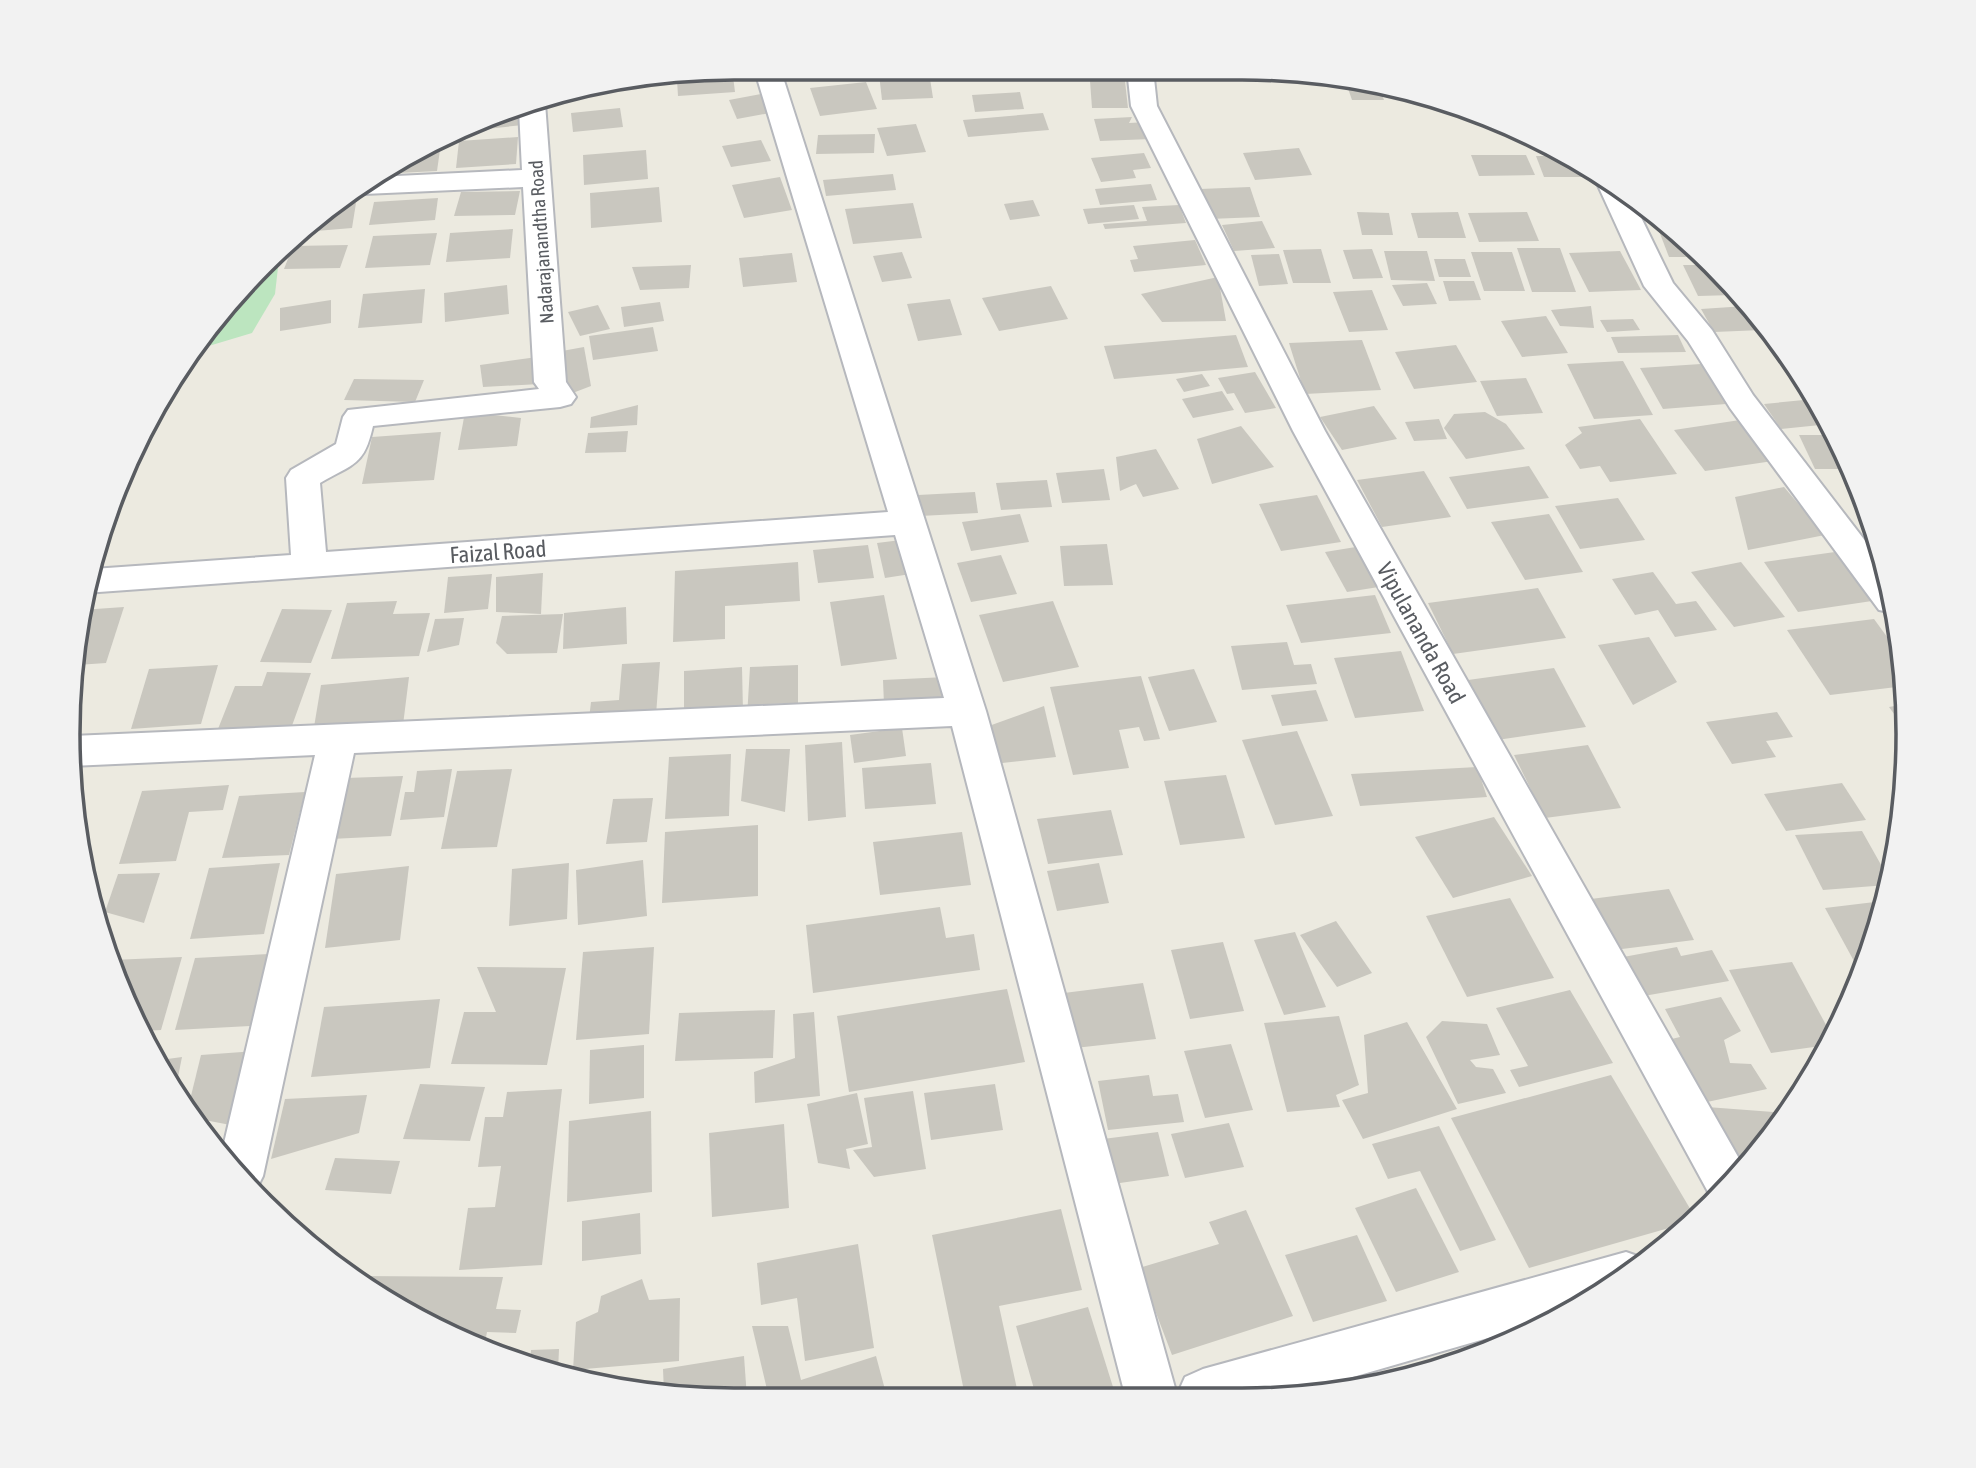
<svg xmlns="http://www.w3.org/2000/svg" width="1976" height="1468" viewBox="0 0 1976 1468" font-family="'Asap Condensed',sans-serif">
	<rect width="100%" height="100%" fill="#eceae0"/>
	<path fill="#bce5bf" d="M280 250 275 294 252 333 202 348 263 264Z"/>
	<g fill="#c9c7bf">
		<path d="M734 68H755L756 71 711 75 710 71Z"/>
		<path d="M929 72 933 98 882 100 879 74Z"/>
		<path d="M733 76 735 92 678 96 677 80Z"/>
		<path d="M1345 80 1378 85 1384 100H1352Z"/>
		<path d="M1090 81H1125L1128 108H1092Z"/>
		<path d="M866 82 877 109 820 116 810 88Z"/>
		<path d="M1392 87 1414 91 1426 96 1398 98Z"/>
		<path d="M1020 92 1024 109 975 112 972 95Z"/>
		<path d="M761 94 770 113 737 119 729 100Z"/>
		<path d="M521 108 523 125 467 131V130Z"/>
		<path d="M620 108 623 127 573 132 571 113Z"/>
		<path d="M1043 113 1049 130 968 137 963 120Z"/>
		<path d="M1132 117 1129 123 1147 122 1151 139 1100 141 1094 119Z"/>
		<path d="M916 124 926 152 887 156 877 128Z"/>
		<path d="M875 134 874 153 816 154 818 135Z"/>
		<path d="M518 137 516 164 456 168 459 141Z"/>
		<path d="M761 140 771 161 731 167 722 146Z"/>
		<path d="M1299 148 1312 175 1255 180 1243 153Z"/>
		<path d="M440 150 437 171 379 174 401 158 416 151Z"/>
		<path d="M646 150 648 179 584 185 583 155Z"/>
		<path d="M1144 153 1151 168 1133 170 1136 178 1101 182 1091 158Z"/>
		<path d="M1471 155H1526L1535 175 1479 176Z"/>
		<path d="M1536 156H1559L1583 167 1587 177H1544Z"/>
		<path d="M893 174 896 190 826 196 823 180Z"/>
		<path d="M780 177 792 210 744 218 732 185Z"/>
		<path d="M1151 184 1157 200 1100 205 1095 189Z"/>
		<path d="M659 187 662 222 591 228 590 193Z"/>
		<path d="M1250 187 1260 217 1209 219 1200 189Z"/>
		<path d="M520 191 515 215 454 216 461 192Z"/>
		<path d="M438 198 435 220 369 225 374 202Z"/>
		<path d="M1033 200 1040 216 1010 220 1004 204Z"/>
		<path d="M356 203 352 228 304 232 340 204Z"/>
		<path d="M913 203 922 238 853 244 845 209Z"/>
		<path d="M1134 205 1139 219 1088 224 1083 209Z"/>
		<path d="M1179 205 1186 223 1105 229 1103 224 1147 221 1142 207Z"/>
		<path d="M1357 212 1389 213 1393 235H1362Z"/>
		<path d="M1458 212 1466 238H1418L1411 213Z"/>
		<path d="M1527 212 1539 241 1479 242 1468 213Z"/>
		<path d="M1262 221 1275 248 1234 251 1222 225Z"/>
		<path d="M513 229 510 258 446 262 450 233Z"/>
		<path d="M1659 231 1666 232 1694 257H1669Z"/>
		<path d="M437 233 430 265 365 268 373 236Z"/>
		<path d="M1195 240 1206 265 1134 272 1130 260 1138 259 1133 246Z"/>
		<path d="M348 245 340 268 284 269 293 246Z"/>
		<path d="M1517 248H1560L1576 292H1532Z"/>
		<path d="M1321 249 1331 283H1293L1283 250Z"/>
		<path d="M1372 249 1383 278 1353 279 1343 250Z"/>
		<path d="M1384 251H1427L1435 281 1391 280Z"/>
		<path d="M1620 251 1641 290 1589 292 1569 253Z"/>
		<path d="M902 252 912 278 882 282 873 256Z"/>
		<path d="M1471 252H1512L1525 291H1484Z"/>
		<path d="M792 253 797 282 743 287 739 258Z"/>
		<path d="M1279 254 1288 284 1259 286 1251 255Z"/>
		<path d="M1434 259H1465L1471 277H1439Z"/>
		<path d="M691 265 689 288 640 290 632 267Z"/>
		<path d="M1683 265H1702L1734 295 1698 296Z"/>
		<path d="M1218 277 1226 321 1162 322 1141 294Z"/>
		<path d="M1443 281H1474L1481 300 1449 301Z"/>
		<path d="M1427 283 1437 304 1403 306 1392 285Z"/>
		<path d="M507 285 509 314 445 322 444 293Z"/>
		<path d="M1051 286 1068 319 999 331 982 298Z"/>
		<path d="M425 289 422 323 358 328 363 294Z"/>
		<path d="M1372 290 1388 330 1349 332 1333 292Z"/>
		<path d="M950 299 962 335 918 341 907 304Z"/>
		<path d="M331 300V323L280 331V308Z"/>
		<path d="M660 302 664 321 624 327 621 307Z"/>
		<path d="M598 305 610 329 580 336 568 312Z"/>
		<path d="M1591 306 1594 328 1560 326 1551 310Z"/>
		<path d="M1746 306 1762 330 1714 332 1701 309Z"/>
		<path d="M1546 316 1568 353 1522 357 1501 321Z"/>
		<path d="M1633 319 1640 330 1607 332 1600 320Z"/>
		<path d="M653 327 658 351 593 360 589 336Z"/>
		<path d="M1236 335 1248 367 1114 379 1104 346Z"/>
		<path d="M1678 335 1686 352 1618 353 1611 337Z"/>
		<path d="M1362 340 1381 390 1305 394 1289 343Z"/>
		<path d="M1456 345 1477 382 1414 389 1395 352Z"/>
		<path d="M584 347 591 386 570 394 562 351Z"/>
		<path d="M537 357 540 384 483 387 480 365Z"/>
		<path d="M1789 358 1810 392 1800 393 1776 359Z"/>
		<path d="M1623 361 1653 415 1594 419 1567 364Z"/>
		<path d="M1701 364 1726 404 1663 409 1640 368Z"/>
		<path d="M1255 372 1276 408 1245 413 1234 393 1227 394 1218 378Z"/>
		<path d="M1202 374 1210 386 1184 392 1176 379Z"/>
		<path d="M1526 378 1543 413 1497 416 1480 381Z"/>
		<path d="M354 379 424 380 415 402 344 400Z"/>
		<path d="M1222 391 1234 410 1193 418 1182 399Z"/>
		<path d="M1814 399 1830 424 1781 429 1764 404Z"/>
		<path d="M638 405 637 425 590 428 591 417Z"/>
		<path d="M1374 406 1397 439 1342 450 1320 417Z"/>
		<path d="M465 412 521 418 517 446 458 450Z"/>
		<path d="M1485 412 1506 424 1525 449 1466 459 1444 428 1454 414Z"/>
		<path d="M1439 419 1447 439 1414 441 1405 422Z"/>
		<path d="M1640 419 1677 474 1610 482 1600 466 1580 469 1565 445 1582 433 1578 427Z"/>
		<path d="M1740 420 1773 461 1705 471 1674 430Z"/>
		<path d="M1241 426 1274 467 1212 484 1197 439Z"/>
		<path d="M628 431 626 452 585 453 588 433Z"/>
		<path d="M441 432 434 480 362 484 372 437Z"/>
		<path d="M1799 435H1830L1847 469H1815Z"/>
		<path d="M1156 449 1179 489 1143 497 1136 484 1120 491 1116 457Z"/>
		<path d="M1529 466 1549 498 1467 509 1449 477Z"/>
		<path d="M1104 469 1110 500 1062 503 1056 473Z"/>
		<path d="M1424 471 1451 517 1382 527 1357 480Z"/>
		<path d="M1047 480 1052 507 1001 510 996 483Z"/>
		<path d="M1784 487 1825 535 1748 550 1735 497Z"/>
		<path d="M1849 488H1857L1872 526H1870Z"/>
		<path d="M975 492 978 513 920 516 918 495Z"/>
		<path d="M1317 495 1341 542 1281 551 1259 504Z"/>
		<path d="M1618 498 1645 540 1580 549 1555 506Z"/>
		<path d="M1020 514 1029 542 971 551 962 522Z"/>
		<path d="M1549 514 1583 572 1525 580 1491 522Z"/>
		<path d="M909 539 917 573 885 578 877 543Z"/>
		<path d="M1107 544 1113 585 1064 586 1060 546Z"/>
		<path d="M868 545 874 578 818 583 813 550Z"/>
		<path d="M1362 546 1385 586 1347 592 1325 552Z"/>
		<path d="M1835 552 1872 601 1798 612 1764 562Z"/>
		<path d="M1001 555 1017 594 971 602 957 563Z"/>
		<path d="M798 562 800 601 725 606V639L673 642 675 571Z"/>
		<path d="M1741 562 1785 617 1734 627 1691 572Z"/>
		<path d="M1653 572 1676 604 1696 601 1717 630 1675 637 1658 610 1635 615 1612 579Z"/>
		<path d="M543 573 541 614 496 612V577Z"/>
		<path d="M492 574 488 609 444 613 448 577Z"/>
		<path d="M1538 588 1566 638 1453 654 1428 603Z"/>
		<path d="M884 595 897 659 841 666 830 602Z"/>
		<path d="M1375 595 1391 633 1301 643 1286 605Z"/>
		<path d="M397 601 393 614 430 613 419 656 331 659 347 603Z"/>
		<path d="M1053 601 1079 667 1003 682 979 615Z"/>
		<path d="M124 607 106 663 77 665 81 610Z"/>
		<path d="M626 607 627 644 563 649 564 613Z"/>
		<path d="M282 609 332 610 311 663 260 662Z"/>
		<path d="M563 614 557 653 507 654 496 643 502 616Z"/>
		<path d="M464 618 459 645 427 652 435 619Z"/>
		<path d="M1874 619 1901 656 1905 686 1830 695 1787 630Z"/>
		<path d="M1649 637 1677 682 1633 705 1598 645Z"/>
		<path d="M1287 642 1294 665 1311 664 1317 684 1242 690 1231 646Z"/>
		<path d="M1401 651 1424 711 1355 718 1334 658Z"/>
		<path d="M660 662 656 715 589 719 591 702 619 700 622 664Z"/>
		<path d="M218 665 201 724 131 729 149 669Z"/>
		<path d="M798 665V703L768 704V716L747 717 750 667Z"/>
		<path d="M742 667 743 712 684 716V671Z"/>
		<path d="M1554 668 1586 727 1497 740 1468 680Z"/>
		<path d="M1194 669 1217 722 1169 731 1148 677Z"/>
		<path d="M267 672 311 673 289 734H216L235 686H262Z"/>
		<path d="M1141 676 1160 739 1144 741 1139 727 1119 730 1129 768 1073 775 1050 687Z"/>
		<path d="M409 677 403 725 313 733 321 685Z"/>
		<path d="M946 677 948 702 884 705 883 680Z"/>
		<path d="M1316 690 1328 721 1282 726 1271 695Z"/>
		<path d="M1906 704 1905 728V729L1889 707Z"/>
		<path d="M1044 706 1056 757 993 764 986 727Z"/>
		<path d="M1777 712 1793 737 1766 741 1776 757 1732 764 1706 722Z"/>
		<path d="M902 728 906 756 854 763 850 735Z"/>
		<path d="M1297 731 1333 816 1275 825 1242 740Z"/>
		<path d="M842 742 846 817 808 821 805 745Z"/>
		<path d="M1588 745 1621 808 1545 818 1514 755Z"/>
		<path d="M746 749H790L785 812 741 801Z"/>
		<path d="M731 754 729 816 665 819 669 757Z"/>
		<path d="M931 763 936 804 865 809 862 768Z"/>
		<path d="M1477 767 1487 797 1360 806 1351 774Z"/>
		<path d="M452 769 444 817 400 820 405 792H414L417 771Z"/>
		<path d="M512 769 497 847 441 849 457 771Z"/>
		<path d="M1226 775 1245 838 1180 845 1164 781Z"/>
		<path d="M403 776 391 836 331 839 346 778Z"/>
		<path d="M1842 783 1866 820 1786 831 1764 794Z"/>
		<path d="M229 785 223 810 189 812 176 861 119 864 142 791Z"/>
		<path d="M305 792 289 855 222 858 239 796Z"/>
		<path d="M653 798 647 842 606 844 613 799Z"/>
		<path d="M1111 810 1123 855 1048 864 1037 819Z"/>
		<path d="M1494 817 1532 876 1453 898 1415 837Z"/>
		<path d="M758 825V896L662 903 665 832Z"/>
		<path d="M1862 831 1889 879 1887 885 1823 890 1795 835Z"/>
		<path d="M962 832 971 885 880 895 873 842Z"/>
		<path d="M643 860 647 916 578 925 576 870Z"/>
		<path d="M280 863 264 934 190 939 209 868Z"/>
		<path d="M569 863 567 919 509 926 512 869Z"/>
		<path d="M1099 863 1109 903 1057 911 1047 871Z"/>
		<path d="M409 866 400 940 325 948 336 874Z"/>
		<path d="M160 873 144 923 105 912 118 874Z"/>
		<path d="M1669 889 1694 940 1606 951 1583 900Z"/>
		<path d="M1510 898 1554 978 1467 997 1426 916Z"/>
		<path d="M1883 901 1872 948 1861 974 1825 908Z"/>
		<path d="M940 907 946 938 974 934 980 970 813 993 806 925Z"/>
		<path d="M1336 921 1372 973 1337 987 1300 935Z"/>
		<path d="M1295 932 1326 1007 1284 1015 1254 940Z"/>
		<path d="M1223 942 1244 1011 1190 1019 1171 950Z"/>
		<path d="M654 947 649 1034 576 1040 583 952Z"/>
		<path d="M1677 947 1681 956 1712 950 1729 981 1638 997 1618 958Z"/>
		<path d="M269 954 250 1026 175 1030 195 958Z"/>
		<path d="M182 957 161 1030 143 1031 119 988 112 960Z"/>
		<path d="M1792 962 1832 1036 1828 1045 1771 1053 1729 970Z"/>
		<path d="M477 967 566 968 547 1065 451 1064 464 1012H496Z"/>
		<path d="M1143 983 1156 1039 1075 1048 1064 993Z"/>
		<path d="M1007 989 1025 1062 849 1092 837 1016Z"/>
		<path d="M1570 990 1613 1063 1519 1087 1510 1070 1528 1066 1496 1008Z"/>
		<path d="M1721 997 1741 1031 1724 1040 1730 1063 1751 1064 1767 1089 1698 1104 1663 1041 1680 1037 1665 1009Z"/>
		<path d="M440 999 430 1068 311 1077 324 1007Z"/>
		<path d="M775 1010 773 1058 675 1061 679 1013Z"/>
		<path d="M814 1012 820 1096 755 1103 754 1072 795 1058 793 1014Z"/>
		<path d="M1339 1016 1359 1085 1336 1095 1340 1107 1287 1112 1264 1023Z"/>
		<path d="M1442 1021 1487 1024 1500 1055 1470 1060 1476 1067 1493 1069 1506 1093 1458 1104 1426 1037Z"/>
		<path d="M1407 1022 1457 1109 1363 1139 1342 1100 1368 1093 1364 1035Z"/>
		<path d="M1231 1044 1253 1110 1205 1118 1184 1051Z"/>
		<path d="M644 1045V1098L589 1104 590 1050Z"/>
		<path d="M256 1051 241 1127 194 1118 188 1108 201 1055Z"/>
		<path d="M182 1057 176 1087 160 1060Z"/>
		<path d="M1149 1075 1153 1096 1178 1094 1184 1122 1108 1130 1098 1081Z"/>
		<path d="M1611 1075 1695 1217 1690 1222 1529 1268 1451 1118Z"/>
		<path d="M420 1084 485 1087 470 1141 403 1139Z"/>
		<path d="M995 1084 1003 1130 931 1140 924 1093Z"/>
		<path d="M562 1089 542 1265 459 1270 468 1208 495 1207 501 1166 478 1167 485 1117H503L507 1092Z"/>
		<path d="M913 1091 926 1169 874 1177 853 1150 872 1147 864 1098Z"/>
		<path d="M857 1093 868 1144 846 1149 850 1169 818 1163 807 1104Z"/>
		<path d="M367 1095 359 1133 271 1159 285 1099Z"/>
		<path d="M1707 1107 1786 1113 1740 1175Z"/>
		<path d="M651 1111 652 1192 567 1202 569 1121Z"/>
		<path d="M1229 1123 1244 1167 1185 1178 1171 1134Z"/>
		<path d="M784 1124 789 1208 712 1217 709 1133Z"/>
		<path d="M1439 1126 1496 1240 1460 1251 1420 1171 1388 1179 1372 1144Z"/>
		<path d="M1158 1132 1169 1176 1113 1184 1103 1139Z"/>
		<path d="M335 1158 400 1161 391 1194 325 1190Z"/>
		<path d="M1416 1188 1459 1272 1396 1292 1355 1208Z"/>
		<path d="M1061 1209 1082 1290 999 1306 1017 1389 986 1396H965L932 1235Z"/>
		<path d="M1246 1210 1293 1316 1172 1355 1139 1268 1219 1244 1209 1222Z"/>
		<path d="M640 1213 641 1254 582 1261V1221Z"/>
		<path d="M1357 1235 1387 1301 1313 1322 1285 1255Z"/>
		<path d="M858 1244 874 1348 805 1361 797 1298 761 1305 757 1263Z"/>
		<path d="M358 1276 503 1277 496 1309 521 1310 516 1333 487 1332 484 1348 401 1311 357 1279Z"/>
		<path d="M642 1279 649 1300 680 1298 679 1361 573 1370 576 1322 598 1312 601 1296Z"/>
		<path d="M1088 1307 1113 1387 1078 1396H1036L1016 1326Z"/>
		<path d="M752 1326H788L801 1380 876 1356 887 1397 769 1398Z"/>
		<path d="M559 1349 558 1372 530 1366 531 1350Z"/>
		<path d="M744 1356 747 1398H690L664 1393 663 1369Z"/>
	</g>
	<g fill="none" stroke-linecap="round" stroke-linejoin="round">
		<g stroke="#b6b8bd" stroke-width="4">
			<g id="minor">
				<path d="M754 68H780L986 711 1177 1395H1125L952 726 354 753 263 1176 255 1192 221 1156 315 755 71 766 72 736 944 698 895 535 85 593 93 569 291 555 286 478 291 470 336 444 343 417 348 410 539 389 534 382 523 187 364 194 356 192 376 177 522 170 519 109 542 99 545 103 566 382 576 397 571 404 560 407 373 426C364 466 354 463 320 483L326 552 888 512Z"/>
				<path d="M1127 69H1153L1157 106 1325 431 1745 1169 1713 1201 1293 431 1131 106Z"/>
				<path d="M1598 174 1612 180 1633 201 1673 283 1712 330 1753 395 1886 568 1894 613 1879 610 1730 408 1688 341 1644 286 1595 179Z"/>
				<path d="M1626 1252 1643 1258 1645 1263 1543 1322 1294 1394 1177 1395 1185 1377 1203 1369Z"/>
			</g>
		</g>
		<use href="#minor" fill="#fff" fill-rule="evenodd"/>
	</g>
	<g text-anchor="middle" stroke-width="6" stroke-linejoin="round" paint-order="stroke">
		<g font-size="19" fill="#595c61" stroke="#fff">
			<text transform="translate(541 242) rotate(-94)" y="7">Nadarajanandtha Road</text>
		</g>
		<g font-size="23" fill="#595c61" stroke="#fff">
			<text transform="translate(498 552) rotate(-4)" y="8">Faizal Road</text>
			<text transform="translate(1421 633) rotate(61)" y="8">Vipulananda Road</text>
		</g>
	</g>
	<path d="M0 0H1976V1468H0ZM734 80H1242A654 654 0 0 1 1896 734V734A654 654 0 0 1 1242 1388H734A654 654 0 0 1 80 734V734A654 654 0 0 1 734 80Z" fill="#f2f2f2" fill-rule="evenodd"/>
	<path fill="none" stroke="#595c61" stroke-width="3.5" d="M734 80H1242A654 654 0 0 1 1896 734V734A654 654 0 0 1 1242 1388H734A654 654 0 0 1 80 734V734A654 654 0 0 1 734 80Z"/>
</svg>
